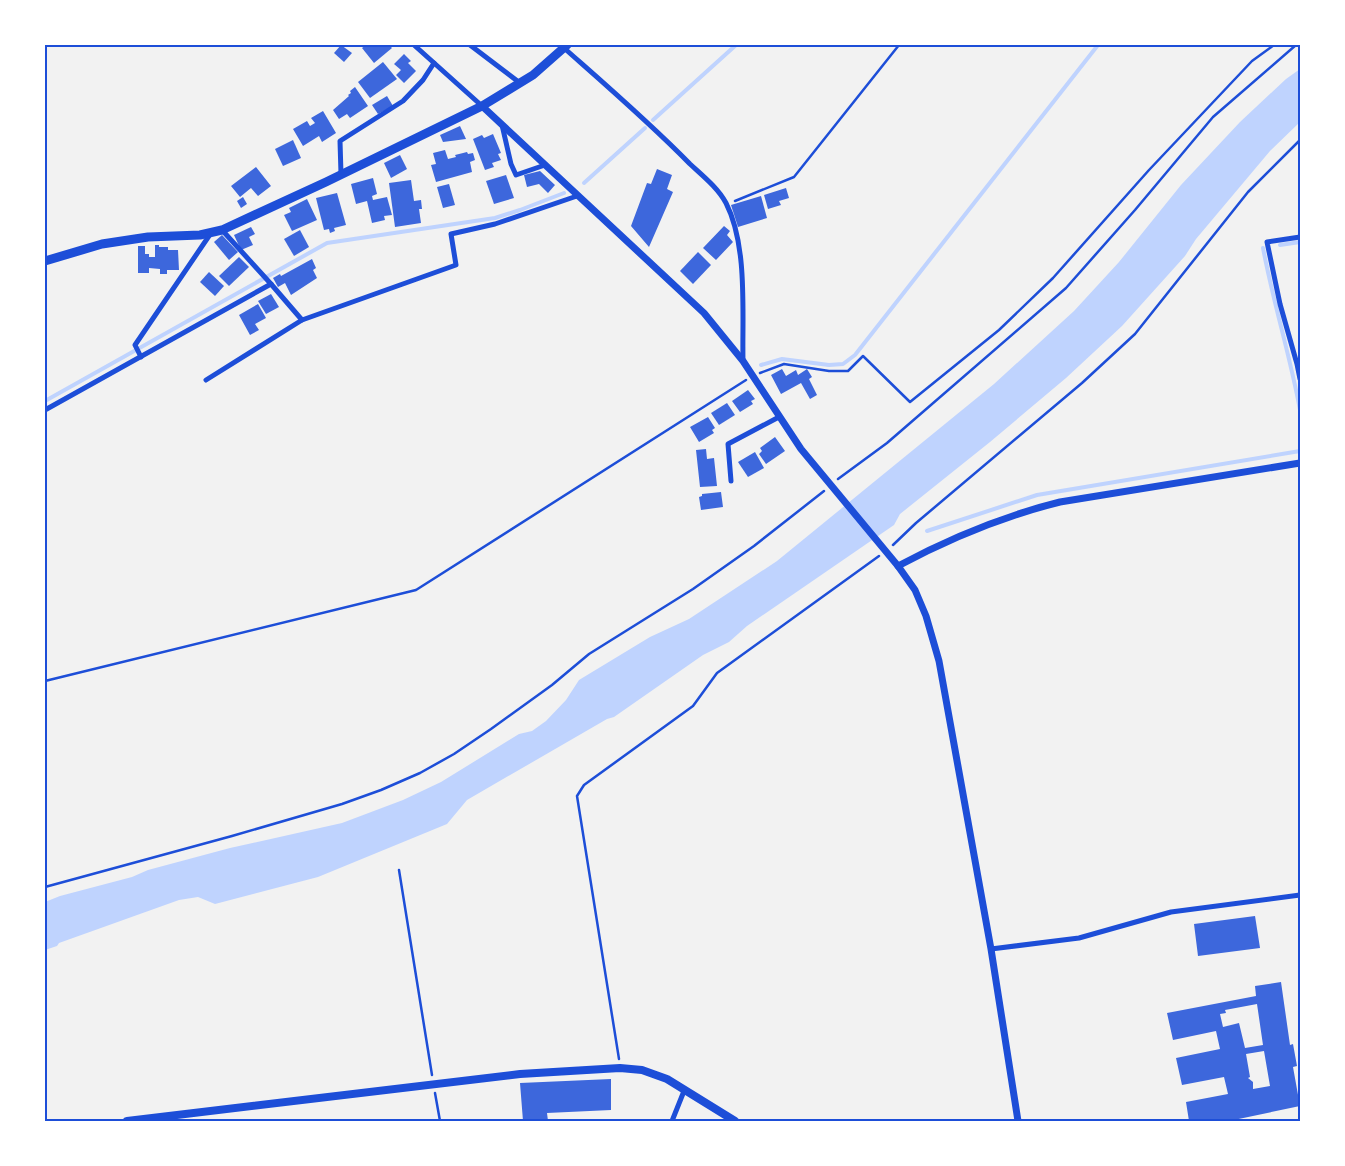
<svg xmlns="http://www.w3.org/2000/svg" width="1345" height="1166" viewBox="0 0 1345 1166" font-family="'PT Sans',sans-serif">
	<rect width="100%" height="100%" fill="#f2f2f2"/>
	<path fill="#bfd3fe" d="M1300 69V122L1270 151 1196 239 1185 256 1122 326 1066 378 990 442 900 514 894 525 747 626 729 642 703 655 614 717 607 719 467 800 447 824 318 877 215 904 198 897 179 900 59 943 57 946 45 950V902L60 896 132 877 148 870 230 848 342 823 403 800 441 782 519 734 532 731 546 721 566 700 579 680 650 637 689 619 777 561 994 384 1074 311 1119 262 1181 185 1240 122 1286 79Z"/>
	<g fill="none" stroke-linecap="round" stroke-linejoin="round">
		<g stroke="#bfd3fe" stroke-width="4">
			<path d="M653 120 736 45"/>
			<path d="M584 183 645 128"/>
			<path d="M1280 245 1300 242"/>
			<path d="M1263 248C1273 302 1290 355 1300 410"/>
			<path d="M761 365 782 359 829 365 843 364 855 355 1098 45"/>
			<path d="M45 401 327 243 495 218 520 210 564 193"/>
			<path d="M927 531 1037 495 1300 451"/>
		</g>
	</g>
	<g fill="#3d67dc" fill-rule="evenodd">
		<path d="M341 45 352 53 344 62 334 53Z"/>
		<path d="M366 45H389L392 48 374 63 362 48Z"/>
		<path d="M404 54 411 61 408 63 416 71 404 83 396 75 401 70 394 64Z"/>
		<path d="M383 62 397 79 370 98 358 82Z"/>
		<path d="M355 87 368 106 350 118 347 114 339 119 333 110 349 96 348 95 351 93 350 91Z"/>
		<path d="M387 96 393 106 378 114 372 105Z"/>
		<path d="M323 111 336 133 322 142 319 136 303 146 293 129 307 121 310 126 315 123 311 118Z"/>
		<path d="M460 126 466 139 443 142 440 135Z"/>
		<path d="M493 134 501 153 498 154 501 160 492 163 494 167 485 170 473 139 482 135 484 138Z"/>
		<path d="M293 140 301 158 283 166 275 149Z"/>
		<path d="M445 150 448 159 456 157 455 155 467 152 468 154 473 153 475 160 470 162 472 172 436 182 431 165 436 164 433 153Z"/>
		<path d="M400 155 407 169 391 178 384 163Z"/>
		<path d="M256 167 271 186 258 196 251 188 240 197 231 186Z"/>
		<path d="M657 169 672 175 667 189 673 192 649 247 631 226 647 183 651 184Z"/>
		<path d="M540 171 555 185 548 193 539 184 527 187 524 175Z"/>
		<path d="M506 175 514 198 494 204 486 181Z"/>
		<path d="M373 178 377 194 372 196 373 200 387 197 392 215 384 216 385 220 372 223 367 201 356 204 351 184Z"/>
		<path d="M411 180 414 201 421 200 422 209H419L421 223 395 227 389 183Z"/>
		<path d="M449 184 455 205 443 208 437 187Z"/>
		<path d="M786 188 789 198 779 201 781 205 768 209 764 195Z"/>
		<path d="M337 193 346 225 334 228 335 231 330 233 329 229 324 230 316 198Z"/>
		<path d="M761 196 767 218 738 227 731 205Z"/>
		<path d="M243 197 247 204 241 208 237 201Z"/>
		<path d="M307 199 317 220 292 231 284 215 291 212 289 208Z"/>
		<path d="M724 226 730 231 727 235 733 242 716 260 703 248Z"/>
		<path d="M251 227 255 234 249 237 253 245 241 250 234 235Z"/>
		<path d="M300 230 309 247 294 256 284 239Z"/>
		<path d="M222 235 238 252 229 260 214 242Z"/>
		<path d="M155 245H159V247H168V250H178L179 270H167V274H160V269L149 268V273H138V246H145V254H149V257H155Z"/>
		<path d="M698 252 711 265 693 284 680 271Z"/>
		<path d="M239 257 249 267 229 286 219 276Z"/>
		<path d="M312 259 316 268 313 270 317 278 291 295 285 283 278 287 273 278 280 274 281 276Z"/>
		<path d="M209 272 224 286 215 296 200 282Z"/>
		<path d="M271 294 279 307 266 314 258 301Z"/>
		<path d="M258 304 266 318 255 324 259 330 250 335 239 315Z"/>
		<path d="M782 369 786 376 796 370 798 375 807 369 812 377 809 379 817 395 810 399 801 383 781 394 771 375Z"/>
		<path d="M748 390 755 399 751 401 753 404 740 412 732 401Z"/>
		<path d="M727 403 735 415 719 425 711 413Z"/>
		<path d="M708 417 715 428 712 430 714 433 699 442 690 427Z"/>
		<path d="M775 437 785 451 766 464 759 454 762 451 760 448Z"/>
		<path d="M706 449 707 459 714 458 717 486 700 487 696 450Z"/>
		<path d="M755 452 764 468 748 477 738 462Z"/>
		<path d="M721 492 723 507 701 510 699 497 702 496V494Z"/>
		<path d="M1255 916 1260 948 1198 956 1194 924Z"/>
		<path d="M1281 982 1290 1045 1293 1044 1297 1066 1293 1067 1300 1106 1229 1121H1189L1186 1102 1228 1094 1224 1077 1182 1085 1176 1058 1220 1049 1216 1031 1173 1040 1167 1013 1256 996 1255 986ZM1257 1004 1263 1045 1245 1048 1239 1023 1223 1027 1220 1014 1226 1013 1225 1010ZM1264 1051 1270 1086 1253 1089V1082L1248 1078 1250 1077 1246 1054Z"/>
		<path d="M611 1079V1110L547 1113 548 1121H523L520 1083Z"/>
	</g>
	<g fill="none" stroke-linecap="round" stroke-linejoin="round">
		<g stroke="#1d4ed8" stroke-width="2.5">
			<path d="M735 201 794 177 899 45"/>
			<path d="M760 373 784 364 829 371H848L863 356 910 402 999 330 1053 278 1149 170 1252 61 1274 45"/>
			<path d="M838 479 887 443 1066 288 1135 210 1213 117 1296 45"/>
			<path d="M893 545 916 523 1082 383 1135 334 1248 192 1300 140"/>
			<path d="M45 681 416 590 746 380"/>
			<path d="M399 870 432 1075"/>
			<path d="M45 887 232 836 342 804 381 790 420 773 454 754 491 729 552 685 589 654 693 589 754 546 824 491"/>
			<path d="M619 1059 577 796 584 785 693 706 717 673 879 556"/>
			<path d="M435 1093 440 1121"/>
		</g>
		<g stroke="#1d4ed8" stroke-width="5">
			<path d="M414 45 482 106"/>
			<path d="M470 45 520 83"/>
			<path d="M564 48C607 86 650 123 690 164 703 176 718 188 726 203 748 246 742 314 743 361"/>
			<path d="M502 125 511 164 516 175 545 165"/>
			<path d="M341 174 340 141 403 101 423 80 434 63"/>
			<path d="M222 230 271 284"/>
			<path d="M1300 237 1267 242 1280 304 1297 364 1300 379"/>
			<path d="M141 357 135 345 211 233"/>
			<path d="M206 380 302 320"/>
			<path d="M45 410 271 284 302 320 456 265 451 234 495 224 577 196"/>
			<path d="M731 481 728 444 779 417"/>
			<path d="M991 949 1079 938 1171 912 1300 895"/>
			<path d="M672 1121 684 1091"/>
		</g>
		<g stroke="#1d4ed8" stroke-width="7">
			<path d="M482 106 704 313 743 361 801 449 898 566 915 590 926 616 939 661 991 949 1018 1121"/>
			<path d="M898 566C950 538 1004 516 1060 502L1300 463"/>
		</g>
		<path stroke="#1d4ed8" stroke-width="8" d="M127 1121 520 1074 620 1068 642 1070 667 1079 735 1121"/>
		<path stroke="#1d4ed8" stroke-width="9" d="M45 261 102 244 148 237 200 235 222 230 326 182 482 106 533 75 567 45"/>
	</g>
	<rect width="1345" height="1166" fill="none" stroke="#ffffff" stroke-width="92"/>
	<rect x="46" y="46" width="1253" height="1074" fill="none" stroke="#1d4ed8" stroke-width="2"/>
</svg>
